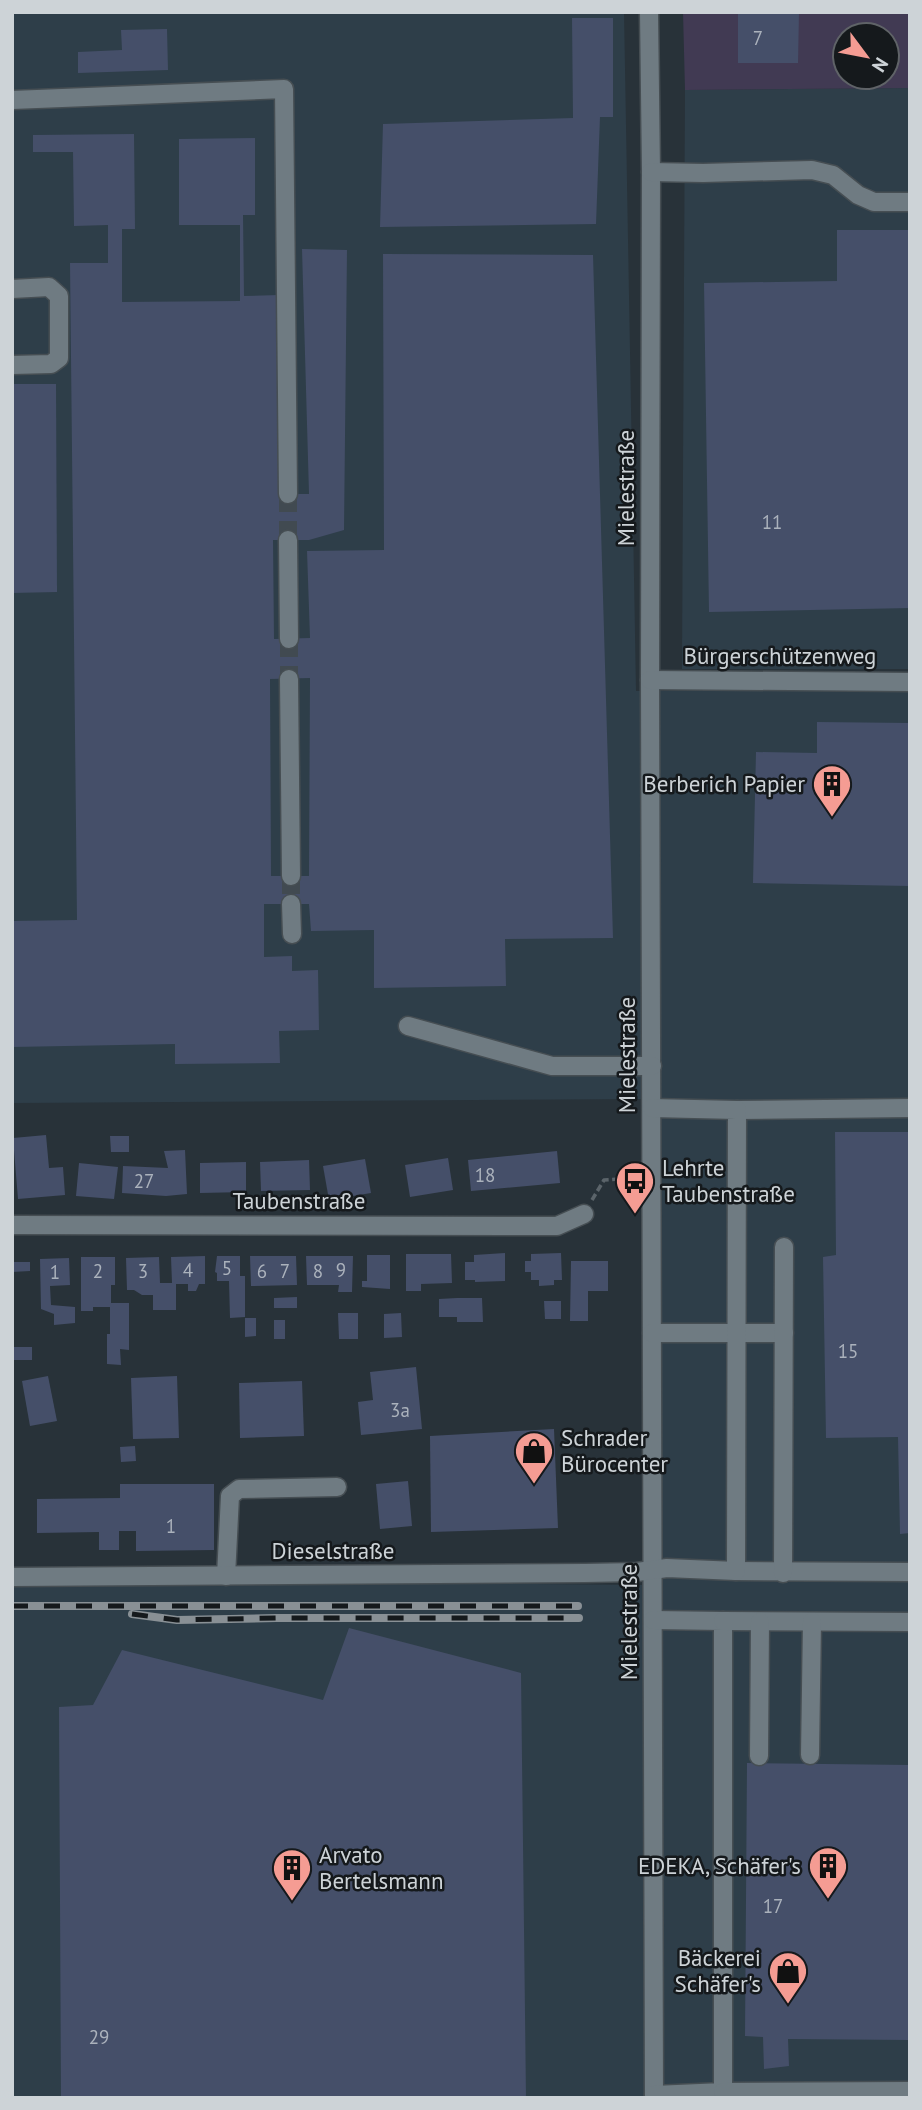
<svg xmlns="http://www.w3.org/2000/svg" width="922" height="2110" viewBox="0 0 922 2110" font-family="'PT Sans',sans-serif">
	<rect width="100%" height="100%" fill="#283239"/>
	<g fill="#2e3e49">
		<path d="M12 12H624L636 691 910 689V2098H12V1579L642 1585 645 1099 12 1103Z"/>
		<path d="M910 88V669H682L685 90Z"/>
	</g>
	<path fill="#413a53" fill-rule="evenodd" d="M683 12H910V88L685 90ZM845 35H887V77H845Z"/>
	<g fill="#454f69" fill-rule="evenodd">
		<path d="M738 12H799L798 63H738Z"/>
		<path d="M572 18H613V117H600L596 224 380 227 383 124 573 118Z"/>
		<path d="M167 29 168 70 78 73V52L122 50 121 30Z"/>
		<path d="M134 134 135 229H122V302L240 301V225H179V139L255 138V215H243L244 296 279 295 280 494H309L302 249 347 250 344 530 309 540H273L274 639 310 638 307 551 384 550 383 254 593 255 613 938 505 939 506 986 374 988V930L311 931 309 904H264V957L292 956V971L318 970 319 1030 279 1031 280 1063 175 1064V1044L12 1047V921L77 920 70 263H108V225L74 226 73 152H33V135ZM310 678 309 876H271L270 679Z"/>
		<path d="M837 230H910V608L709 612 704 283 837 281Z"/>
		<path d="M12 384H56L57 592 12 593Z"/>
		<path d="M817 722 910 723V886L753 883 756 752 817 753Z"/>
		<path d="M835 1132H910V1533L900 1534 898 1437 826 1438 823 1257 836 1255Z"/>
		<path d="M46 1135 49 1168 63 1167 65 1195 18 1199 13 1138Z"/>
		<path d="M110 1136H129V1152H111Z"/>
		<path d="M185 1150 187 1194 166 1196 122 1193 123 1166 168 1168 164 1151Z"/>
		<path d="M557 1151 560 1183 471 1191 468 1160Z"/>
		<path d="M448 1158 453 1190 410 1197 405 1165Z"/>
		<path d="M365 1159 371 1193 329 1200 323 1166Z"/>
		<path d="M309 1160 310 1190 261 1191 260 1162Z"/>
		<path d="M246 1162V1192L200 1193V1163Z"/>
		<path d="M79 1163 118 1167 114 1199 76 1196Z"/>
		<path d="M505 1253V1281L475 1282V1280H465V1262H474V1255Z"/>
		<path d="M561 1253 562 1280H554V1285L539 1286V1280H531V1272H525V1261H531V1254Z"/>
		<path d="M406 1254H451L452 1283 421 1284V1291H406Z"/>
		<path d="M367 1255H390V1289L362 1287V1281H367Z"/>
		<path d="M205 1256V1284H199L196 1291H188V1284H176V1310H153V1295H142L134 1290H127L126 1258 159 1257 160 1283H172L171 1257Z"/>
		<path d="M217 1256H240V1276H245V1317L230 1318 229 1281H217V1273L215 1272Z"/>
		<path d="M250 1256H296L297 1285 251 1286Z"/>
		<path d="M306 1256H353L352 1292H338L339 1285H307Z"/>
		<path d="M81 1257H115V1285H111V1303H129V1350L120 1349 121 1365 107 1364V1334H110V1307H93V1311H81Z"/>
		<path d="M69 1258 70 1285 50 1286 51 1305 75 1307V1323L54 1325V1314L41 1309 40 1259Z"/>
		<path d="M571 1261H608V1291H588V1321H570Z"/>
		<path d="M12 1262H30V1271L12 1272Z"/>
		<path d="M297 1297V1308H274V1298Z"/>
		<path d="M457 1298H482L483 1322H457V1317H439V1299Z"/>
		<path d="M544 1301H561V1319H545Z"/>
		<path d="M338 1313H358V1339H339Z"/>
		<path d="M401 1313 402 1337 384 1338V1314Z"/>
		<path d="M245 1318H256V1336L245 1337Z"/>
		<rect x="274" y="1320" width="11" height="19"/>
		<rect x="12" y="1347" width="20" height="13"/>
		<path d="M416 1367 422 1429 361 1435 358 1402 373 1400 370 1372Z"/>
		<path d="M48 1376 57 1421 30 1426 22 1381Z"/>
		<path d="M177 1376 179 1438 133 1439 131 1378Z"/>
		<path d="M302 1381 304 1436 240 1438 239 1383Z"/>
		<path d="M554 1429 558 1528 431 1532 430 1436Z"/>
		<path d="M135 1446 136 1461 121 1462 120 1447Z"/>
		<path d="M408 1481 412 1526 380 1529 376 1484Z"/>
		<path d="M120 1484H214V1550L136 1551V1531H119V1550H99V1532L37 1533V1499L120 1498Z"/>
		<path d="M349 1628 521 1673 526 2098H61L59 1707 93 1705 122 1650 323 1700Z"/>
		<path d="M747 1763 910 1765V2040L788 2039 789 2066 764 2069 763 2037 745 2036Z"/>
	</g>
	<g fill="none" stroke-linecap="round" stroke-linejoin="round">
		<g stroke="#414a51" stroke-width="18" stroke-dasharray="18 9" stroke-linecap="butt">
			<path d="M288 494V540"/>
			<path d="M289 639V679"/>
			<path d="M291 876V904"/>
		</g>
		<g stroke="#464e53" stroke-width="21">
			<g id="minor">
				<path d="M649 12 651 172 650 680 654 2098"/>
				<path d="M12 100 284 89 288 494"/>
				<path d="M651 172 703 173 812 170 833 175 858 195 874 202H910"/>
				<path d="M12 289 49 287 59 296V358L51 364 12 365"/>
				<path d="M288 540 289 639"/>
				<path d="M289 679 291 876"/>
				<path d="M650 680 910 682"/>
				<path d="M291 904 292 934"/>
				<path d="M408 1026 552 1066H652"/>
				<path d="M737 1110 910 1108"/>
				<path d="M12 1225 557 1226 584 1214"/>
				<path d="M652 1333H784"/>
				<path d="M736 1571 910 1572"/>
				<path d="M783 1573 784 1247"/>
				<path d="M226 1576 230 1496 239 1489 337 1487"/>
				<path d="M12 1577 585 1573 637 1572 667 1568 736 1571 737 1110 652 1108"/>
				<path d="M653 1620 723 1621V2092L654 2095"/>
				<path d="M723 1621 910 1622"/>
				<path d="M810 1755 812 1622"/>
				<path d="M759 1756 760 1622"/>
				<path d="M723 2092 910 2091"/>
			</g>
		</g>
		<path stroke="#5b646a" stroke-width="3.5" stroke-dasharray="7 3.5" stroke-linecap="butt" d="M592 1200 604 1180 632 1178"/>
		<use href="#minor" stroke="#6f7b82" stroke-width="18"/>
		<g stroke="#899095" stroke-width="8">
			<g id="rail">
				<path d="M12 1606H578"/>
				<path d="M132 1614 177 1620 276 1618H579"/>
			</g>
		</g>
		<use href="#rail" stroke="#15191c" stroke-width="5" stroke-dasharray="16" stroke-linecap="butt"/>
	</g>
	<defs>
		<g id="building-pin" transform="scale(2.0125)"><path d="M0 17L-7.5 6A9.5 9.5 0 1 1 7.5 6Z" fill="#f59c93" stroke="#15191c"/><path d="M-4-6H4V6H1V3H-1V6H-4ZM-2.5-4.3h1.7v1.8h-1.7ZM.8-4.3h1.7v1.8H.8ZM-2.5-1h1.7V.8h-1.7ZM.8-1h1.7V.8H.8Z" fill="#111"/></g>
		<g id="bus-pin" transform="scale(2.0125)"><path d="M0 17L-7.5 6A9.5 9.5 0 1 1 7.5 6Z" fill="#f59c93" stroke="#15191c"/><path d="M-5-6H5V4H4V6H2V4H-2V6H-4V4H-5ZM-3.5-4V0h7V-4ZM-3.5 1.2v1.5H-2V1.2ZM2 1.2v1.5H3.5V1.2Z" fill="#111"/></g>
		<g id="shop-pin" transform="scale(2.0125)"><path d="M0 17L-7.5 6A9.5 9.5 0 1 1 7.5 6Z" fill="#f59c93" stroke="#15191c"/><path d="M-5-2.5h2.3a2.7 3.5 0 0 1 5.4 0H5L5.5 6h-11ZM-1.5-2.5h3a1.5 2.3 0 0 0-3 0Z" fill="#111"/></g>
	</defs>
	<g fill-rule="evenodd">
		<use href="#building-pin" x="832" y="784"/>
		<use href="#bus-pin" x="635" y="1181"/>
		<use href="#shop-pin" x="534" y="1451"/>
		<use href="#building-pin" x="828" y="1866"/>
		<use href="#building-pin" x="292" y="1868"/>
		<use href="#shop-pin" x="788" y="1971"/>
	</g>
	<g text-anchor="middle" stroke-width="5" stroke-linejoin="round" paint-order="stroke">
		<g font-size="19" fill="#abb2bc">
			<text x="758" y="45">7</text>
			<text x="772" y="529">11</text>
			<text x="485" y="1182">18</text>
			<text x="144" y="1188">27</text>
			<text x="227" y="1275">5</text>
			<text x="188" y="1277">4</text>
			<text x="341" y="1277">9</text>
			<text x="98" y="1278">2</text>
			<text x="143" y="1278">3</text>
			<text x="262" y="1278">6</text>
			<text x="285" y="1278">7</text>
			<text x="318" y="1278">8</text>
			<text x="55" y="1279">1</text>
			<text x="848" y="1358">15</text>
			<text x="400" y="1417">3a</text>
			<text x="171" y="1533">1</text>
			<text x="773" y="1913">17</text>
			<text x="99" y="2044">29</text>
		</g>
		<g font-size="23" fill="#cdd3d7" stroke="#15191c">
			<text transform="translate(626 488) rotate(-90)" y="8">Mielestraße</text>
			<text x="780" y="664">Bürgerschützenweg</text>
			<text transform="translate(627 1055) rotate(-90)" y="8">Mielestraße</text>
			<text x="299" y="1209">Taubenstraße</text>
			<text x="333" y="1559">Dieselstraße</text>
			<text transform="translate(629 1622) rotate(-90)" y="8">Mielestraße</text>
		</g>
		<g font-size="23" fill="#cdd3d7" stroke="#15191c" text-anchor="end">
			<text x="805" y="792">Berberich Papier</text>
			<text x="662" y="1176" text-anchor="start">Lehrte<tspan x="662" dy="26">Taubenstraße</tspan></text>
			<text x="561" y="1446" text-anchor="start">Schrader<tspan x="561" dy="26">Bürocenter</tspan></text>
			<text x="319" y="1863" text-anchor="start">Arvato<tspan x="319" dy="26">Bertelsmann</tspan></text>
			<text x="801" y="1874">EDEKA, Schäfer's</text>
			<text x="761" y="1966">Bäckerei<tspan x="761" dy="26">Schäfer's</tspan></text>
		</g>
	</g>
	<rect width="922" height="2110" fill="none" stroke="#cdd3d7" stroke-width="28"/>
	<g transform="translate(866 56) rotate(122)"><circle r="33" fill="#15191c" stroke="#5f6367" stroke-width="2"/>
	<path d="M0-5L12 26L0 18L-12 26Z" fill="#f59c93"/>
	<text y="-10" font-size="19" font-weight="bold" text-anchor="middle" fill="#cdd3d7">N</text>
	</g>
</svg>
